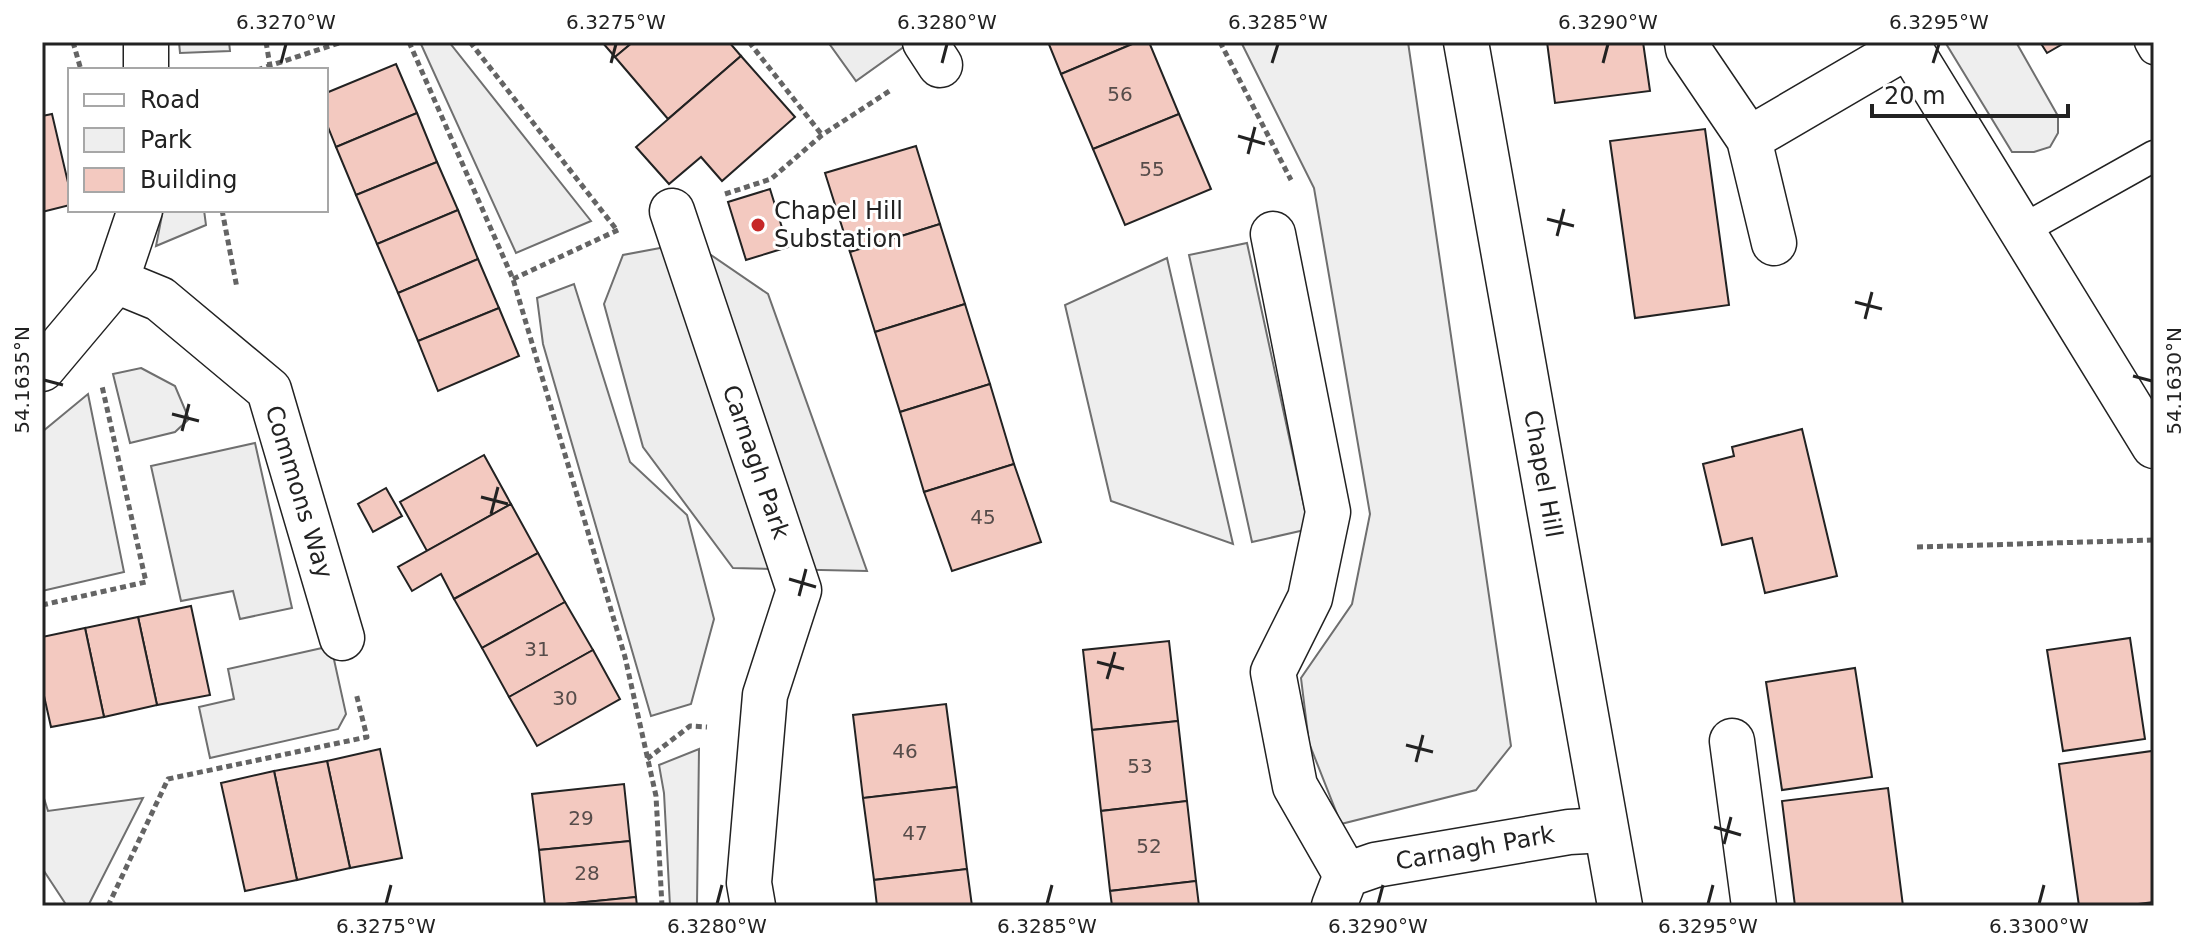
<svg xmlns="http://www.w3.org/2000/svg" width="2196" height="948" viewBox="0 0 2196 948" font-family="'DejaVu Sans',sans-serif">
	<rect width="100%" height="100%" fill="#fff"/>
	<g fill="#eee" stroke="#6f6f6f" stroke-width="2">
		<path d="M420 42H449L591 221 516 253Z"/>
		<path d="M1241 42H1408L1511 746 1476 790 1341 824 1309 743 1301 678 1352 604 1370 514 1314 188Z"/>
		<path d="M1945 42H2016L2058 116V133L2050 147 2034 152H2012Z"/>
		<path d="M163 210H204L206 225 156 246Z"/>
		<path d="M1167 258 1233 544 1111 501 1065 305Z"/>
		<path d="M574 284 630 462 687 515 714 619 691 704 651 716 543 344 537 298Z"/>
		<path d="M141 368 175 386 189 419 175 432 130 443 113 374Z"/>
		<path d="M88 394 124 572 42 591V432Z"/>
		<path d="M331 646 346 714 338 729 210 758 199 707 234 699 228 669Z"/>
		<path d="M699 749 697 906H670L664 793 659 765Z"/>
		<path d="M42 792 48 811 143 798 88 906H67L42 868Z"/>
	</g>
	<g fill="#ededed" stroke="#6f6f6f" stroke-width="2">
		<path d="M179 42H229L230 51 180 53Z"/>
		<path d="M828 42H902L905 46 856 81Z"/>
		<path d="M692 242 768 294 867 571 733 568 643 447 604 304 623 255Z"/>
		<path d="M1247 243 1309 529 1252 542 1189 255Z"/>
		<path d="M255 443 292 608 240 619 233 591 181 601 151 466Z"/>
	</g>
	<g fill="#f3c9c0" stroke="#222" stroke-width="2">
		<path d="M602 42H633L615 57Z"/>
		<path d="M633 42H729L741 56 668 119 615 57Z"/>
		<path d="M1048 42H1137L1061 74Z"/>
		<path d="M1137 42H1149L1179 114 1093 149 1061 74Z"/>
		<path d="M1547 42H1643L1650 91 1555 103Z"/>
		<path d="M2040 42H2066L2047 53Z"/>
		<path d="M741 56 795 117 722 181 701 157 669 184 636 147Z"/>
		<path d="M396 64 417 113 336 147 326 122V93Z"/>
		<path d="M417 113 437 162 356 195 336 147Z"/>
		<path d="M52 114 70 191V205L42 212V116Z"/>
		<path d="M1179 114 1211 189 1125 225 1093 149Z"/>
		<path d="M1705 129 1729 305 1635 318 1610 141Z"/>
		<path d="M916 146 940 224 850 252 825 173Z"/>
		<path d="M437 162 458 210 377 244 356 195Z"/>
		<path d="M770 189 788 247 746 260 728 202Z"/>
		<path d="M458 210 478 259 398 293 377 244Z"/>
		<path d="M940 224 965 304 875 332 850 252Z"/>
		<path d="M478 259 499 308 418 341 398 293Z"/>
		<path d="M965 304 990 384 900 412 875 332Z"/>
		<path d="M499 308 519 356 438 391 418 341Z"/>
		<path d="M990 384 1014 464 924 492 900 412Z"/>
		<path d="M1802 429 1837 576 1765 593 1752 538 1722 545 1703 464 1734 456 1732 447Z"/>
		<path d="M484 455 511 504 427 551 400 502Z"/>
		<path d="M1014 464 1041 542 952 571 924 492Z"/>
		<path d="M386 488 402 516 373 532 358 504Z"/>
		<path d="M511 504 538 553 454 599 441 574 412 591 398 567Z"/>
		<path d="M538 553 565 602 482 648 454 599Z"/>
		<path d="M565 602 593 650 509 697 482 648Z"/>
		<path d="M191 606 210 695 157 705 138 617Z"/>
		<path d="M138 617 157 705 104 717 85 628Z"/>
		<path d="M85 628 104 717 51 727 42 687V637Z"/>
		<path d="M2130 638 2145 739 2063 751 2047 650Z"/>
		<path d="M1169 641 1178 721 1092 730 1083 650Z"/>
		<path d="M593 650 620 699 537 746 509 697Z"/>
		<path d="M1855 668 1872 777 1782 790 1766 682Z"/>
		<path d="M946 704 957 787 863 798 853 715Z"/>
		<path d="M1178 721 1187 801 1101 811 1092 730Z"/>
		<path d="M380 749 402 858 350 868 327 761Z"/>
		<path d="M2152 751 2154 766V902L2122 906H2079L2059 764Z"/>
		<path d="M327 761 350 868 297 880 274 771Z"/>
		<path d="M274 771 297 880 245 891 221 783Z"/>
		<path d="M624 784 630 841 539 850 532 794Z"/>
		<path d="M957 787 967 869 874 880 863 798Z"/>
		<path d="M1888 788 1903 906H1795L1782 801Z"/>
		<path d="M1187 801 1196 881 1110 891 1101 811Z"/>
		<path d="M630 841 636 897 545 906 539 850Z"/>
		<path d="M967 869 972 906H877L874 880Z"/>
		<path d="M1196 881 1199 906H1112L1110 891Z"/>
		<path d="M636 897 637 906H545Z"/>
	</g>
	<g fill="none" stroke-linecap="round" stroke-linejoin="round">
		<g stroke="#222" stroke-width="33">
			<g id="service">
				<path d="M2150 42 2154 49"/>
				<path d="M2022 230 2154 156"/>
			</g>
		</g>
		<g stroke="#222" stroke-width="47">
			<g id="minor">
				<path d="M925 42 940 65"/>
				<path d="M1466 42 1620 906"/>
				<path d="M1687 42 1688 49 1749 139 1774 243"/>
				<path d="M146 70V42"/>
				<path d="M1749 139 1908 46"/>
				<path d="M672 211 799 590 765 695 749 883 753 906"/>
				<path d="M1273 234 1328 512 1310 598 1273 672 1295 786 1346 875"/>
				<path d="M116 281 160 299 269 390 342 638"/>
				<path d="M42 369 116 281 140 210"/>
				<path d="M1732 741 1754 906"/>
				<path d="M1334 906 1346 875 1375 865 1569 832 1605 830"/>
			</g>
		</g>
		<g stroke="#222" stroke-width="47">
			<path id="tertiary" d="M1906 42 2154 446"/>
		</g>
		<g stroke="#646464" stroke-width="5" stroke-dasharray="6 4" stroke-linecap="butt">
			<path d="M73 42 81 70"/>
			<path d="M266 42 270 66"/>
			<path d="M409 42 513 279 625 657 656 796 662 906"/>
			<path d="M470 42 616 229"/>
			<path d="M749 42 822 135"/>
			<path d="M1220 42 1291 180"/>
			<path d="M257 70 342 42"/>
			<path d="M725 194 771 179 822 135 891 90"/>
			<path d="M222 210 237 288"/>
			<path d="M513 279 620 229"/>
			<path d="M1917 547 2154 540"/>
			<path d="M42 605 146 582 102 386"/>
			<path d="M647 759 690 726 707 727"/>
			<path d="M108 906 168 779 367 737 356 693"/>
		</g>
		<use href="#service" stroke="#fff" stroke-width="30"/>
		<use href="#minor" stroke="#fff" stroke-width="44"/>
		<use href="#tertiary" stroke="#fff" stroke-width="44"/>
	</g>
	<path fill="none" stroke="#222" stroke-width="3" d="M281 63 286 44M611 63 616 44M942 63 947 44M1272 63 1278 44M1603 63 1608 44M1933 63 1939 44M1238 136 1265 144M1248 154 1255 127M1547 219 1574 226M1557 236 1564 209M1855 302 1882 309M1865 319 1872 292M2133 376 2152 381M44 380 63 385M172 414 199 421M182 431 189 404M481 497 508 504M491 514 498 487M789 579 816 587M799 596 806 569M1097 662 1124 669M1107 679 1115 652M1406 745 1433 752M1416 762 1423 735M1714 827 1741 835M1724 844 1731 817M386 904 391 885M717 904 722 885M1047 904 1052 885M1378 904 1383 885M1708 904 1713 885M2039 904 2044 885"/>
	<circle fill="#c62828" stroke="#fff" stroke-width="3" cx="758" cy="225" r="8"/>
	<g text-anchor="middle" stroke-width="6" stroke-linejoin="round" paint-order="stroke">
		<g font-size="20" fill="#564c4a">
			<text x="1120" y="101">56</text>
			<text x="1152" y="176">55</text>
			<text x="983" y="524">45</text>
			<text x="537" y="656">31</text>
			<text x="565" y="705">30</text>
			<text x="905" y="758">46</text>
			<text x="1140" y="773">53</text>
			<text x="581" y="825">29</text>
			<text x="915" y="840">47</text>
			<text x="1149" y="853">52</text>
			<text x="587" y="880">28</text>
		</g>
		<g font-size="24" fill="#222" stroke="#fff" text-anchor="start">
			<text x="774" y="219">Chapel Hill<tspan x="774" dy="28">Substation</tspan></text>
		</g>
		<g font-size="24" fill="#222" stroke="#fff">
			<text transform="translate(756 462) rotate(71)" y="8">Carnagh Park</text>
			<text transform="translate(1543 474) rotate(80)" y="8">Chapel Hill</text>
			<text transform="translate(299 492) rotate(73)" y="8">Commons Way</text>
			<text transform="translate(1475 848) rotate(-10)" y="8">Carnagh Park</text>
		</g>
	</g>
	<rect width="2196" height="948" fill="none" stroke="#ffffff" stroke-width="88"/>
	<rect x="68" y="68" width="260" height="144" fill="#ffffff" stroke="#a7a7a7" stroke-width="2"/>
	<rect x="84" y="94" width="40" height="12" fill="#ffffff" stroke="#a7a7a7" stroke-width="2"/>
	<text x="140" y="108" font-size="24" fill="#222222">Road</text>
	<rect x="84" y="128" width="40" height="24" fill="#eeeeee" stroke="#a7a7a7" stroke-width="2"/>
	<text x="140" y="148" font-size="24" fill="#222222">Park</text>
	<rect x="84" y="168" width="40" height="24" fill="#f3c9c0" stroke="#a7a7a7" stroke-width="2"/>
	<text x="140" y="188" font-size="24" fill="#222222">Building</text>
	<path d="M1872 104v12h196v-12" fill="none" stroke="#222222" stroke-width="4"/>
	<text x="1884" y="104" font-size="24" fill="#222222" stroke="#ffffff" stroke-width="6" paint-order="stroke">20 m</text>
	<rect x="44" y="44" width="2108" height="860" fill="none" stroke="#222" stroke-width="3"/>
	<g font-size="20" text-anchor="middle" fill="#222">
		<text x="286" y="29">6.3270°W</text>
		<text x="616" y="29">6.3275°W</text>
		<text x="947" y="29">6.3280°W</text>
		<text x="1278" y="29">6.3285°W</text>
		<text x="1608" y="29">6.3290°W</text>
		<text x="1939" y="29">6.3295°W</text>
		<text transform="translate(22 380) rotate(-90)" y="7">54.1635°N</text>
		<text transform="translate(2174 381) rotate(-90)" y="7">54.1630°N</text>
		<text x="386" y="933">6.3275°W</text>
		<text x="717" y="933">6.3280°W</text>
		<text x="1047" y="933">6.3285°W</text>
		<text x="1378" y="933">6.3290°W</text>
		<text x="1708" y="933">6.3295°W</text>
		<text x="2039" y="933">6.3300°W</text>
	</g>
</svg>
